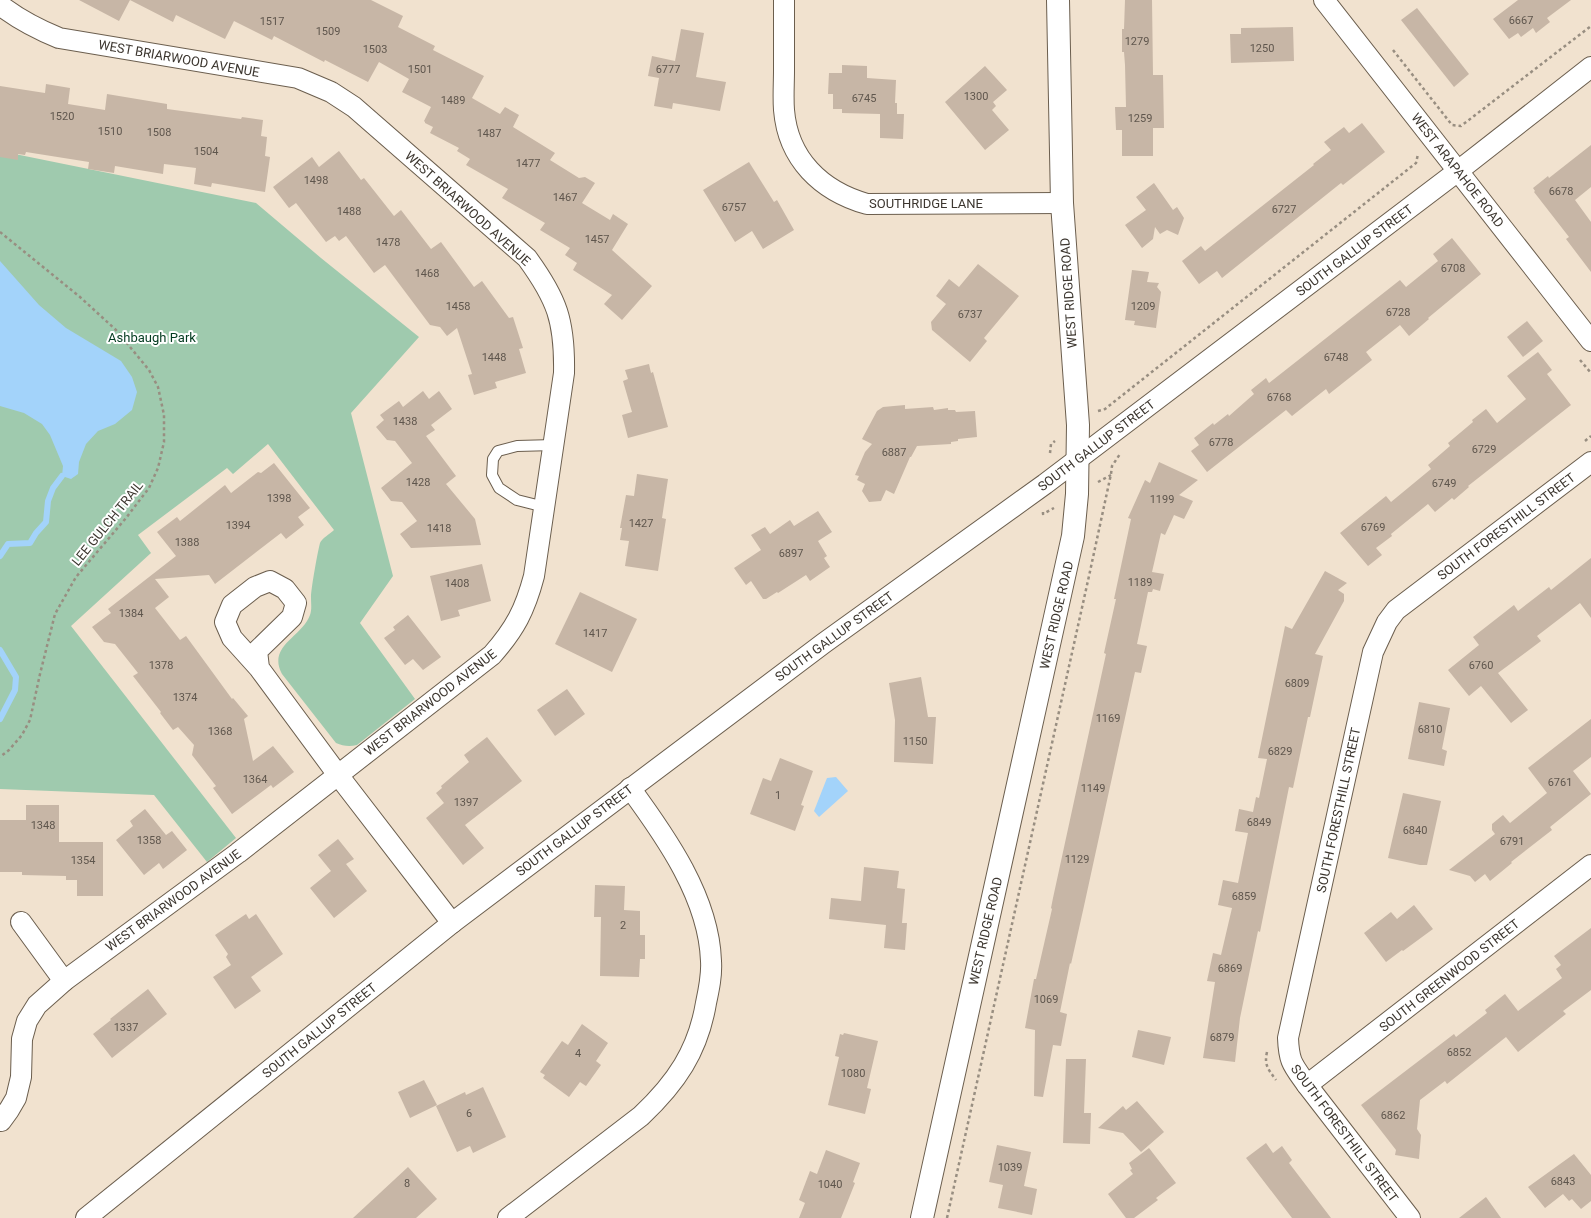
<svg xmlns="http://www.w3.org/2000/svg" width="1591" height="1218" viewBox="0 0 1591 1218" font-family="Roboto,sans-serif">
	<rect width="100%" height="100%" fill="#f1e2cf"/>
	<path fill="#9fcaae" d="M0 151 256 203 321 258 419 337 351 413 393 576 360 623 415 699 357 745C349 747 343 746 336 743L282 674C267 646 302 637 310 615 312 609 311 604 311 597 311 589 318 550 320 543 322 538 330 534 334 530L268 444 233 474 227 468 138 535 151 553 71 626 236 838 207 862 154 795 0 789Z"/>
	<g fill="#a3d3fa">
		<path d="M0 261 39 305 66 328 121 361 132 377 137 392 132 410 115 424 98 431 86 444 79 462 78 474 71 479 62 476 63 466 50 435 42 424 24 413 0 406Z"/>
		<path d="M836 777 848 791 819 817 814 811 827 778Z"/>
	</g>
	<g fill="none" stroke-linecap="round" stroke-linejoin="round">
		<g stroke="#a3d3fa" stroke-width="6">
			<path d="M0 556 8 544 30 543 36 533 46 522 48 501 53 488 62 476"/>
			<path d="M0 650 16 677 15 690 0 719"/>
		</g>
	</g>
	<g fill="#c7b6a6">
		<path d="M79 0H371L403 16 398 27 435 46 433 50 484 76 472 98 500 114 505 107 519 115 513 127 555 153 550 160 579 178 585 177 595 183 582 203 610 220 613 214 628 224 612 250 652 286 622 320 604 304 612 295 573 270 577 263 565 255 570 248 540 230 545 223 502 198 508 189 466 165 470 159 457 151 459 148 430 133 433 127 425 123V122L424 121 431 107 402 92 409 79 379 62 368 82 325 60 324 62 274 36 272 40 234 21 225 39 176 15 173 22 130 0 119 21Z"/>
		<path d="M1125 0H1152L1153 75H1163L1164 128H1153V156H1122V130H1116L1115 107H1126L1125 65 1124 52H1122V29H1124Z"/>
		<path d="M1518 0H1571L1547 18 1550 22 1536 33 1533 28 1521 37 1518 33 1509 39 1493 19Z"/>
		<path d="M1417 8 1469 74 1454 87 1401 20Z"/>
		<path d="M1293 27 1294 61 1231 63 1230 34H1241V28Z"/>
		<path d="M681 29 704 33 696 77 726 82 720 111 673 103 672 109 654 106 659 78 648 76 652 56 675 61Z"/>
		<path d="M842 65 867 66V78L896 80 895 103H897V114H904L903 139 880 138V114L842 113V109H833V94H828L829 73H842Z"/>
		<path d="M985 66 1007 90 993 102 996 106 992 110 1009 130 985 150 945 102Z"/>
		<path d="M46 84 70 88 68 104 105 110 107 94 167 104V109L241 119 242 117 263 120 261 136 267 137 265 156 270 157 265 192 212 183 211 187 194 184 196 168 164 164 163 174 115 166 114 173 88 169 89 162 26 152 25 155 18 154V160L0 157V86L45 93Z"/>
		<path d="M1362 123 1385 152 1343 185 1341 183 1222 278 1217 271 1199 284 1182 261 1201 246 1205 251 1314 165 1313 164 1331 150 1324 142 1344 127 1349 133Z"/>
		<path d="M1591 145V187L1575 200 1591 222V272L1566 239 1569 237 1534 192 1535 191 1533 188 1548 176 1549 178Z"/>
		<path d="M339 151 361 180 364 178 394 216 401 210 431 249 441 242 474 287 482 281 509 318 513 317 523 348 519 349 526 373 495 382 497 388 474 395 468 375 472 374 457 328 447 336 440 327 430 325 385 265 374 273 346 236 339 241 335 236 326 242 296 203 289 208 273 187 312 157 319 167Z"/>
		<path d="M749 162 774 202 777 200 794 230 763 249 752 231 735 242 703 190Z"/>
		<path d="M1154 183 1173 210 1177 207 1184 218 1178 235 1167 230 1160 234 1155 227 1153 239 1142 248 1125 225 1146 210 1136 197Z"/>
		<path d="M1452 238 1481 274 1428 318 1429 319 1409 336 1400 325 1366 352 1372 360 1329 394 1326 389 1292 416 1286 410 1207 472 1191 451 1199 445 1194 438 1213 423 1214 425 1228 414 1229 416 1254 394 1251 390 1266 378 1269 383 1400 280 1406 287 1438 261 1433 254Z"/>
		<path d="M978 264 1019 296 984 338 987 341 970 362 932 330 931 322 946 304 936 296 949 279 959 287Z"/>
		<path d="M1132 270 1149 272 1147 282 1159 283 1157 287 1161 292 1156 328 1134 325 1135 321 1125 320Z"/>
		<path d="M1527 321 1543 341 1523 357 1507 337Z"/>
		<path d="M1538 352 1552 370 1547 374 1571 405 1468 486 1469 487 1454 500 1452 498 1435 512 1428 504 1391 534 1392 536 1376 548 1382 555 1368 566 1340 533 1386 496 1391 502 1431 469 1428 465 1450 446 1448 443 1473 422 1472 420 1486 409 1497 423 1526 399 1507 376Z"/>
		<path d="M649 364 651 373 653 372 668 427 628 438 622 415 632 412 623 381 628 379 625 370Z"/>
		<path d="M423 391 429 399 439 391 452 409 431 425 435 430 426 436 456 476 446 484 475 519 481 545 411 548 400 534 417 521 402 502 391 501 381 488 412 463 395 441 387 440 376 427 384 420 380 415 399 401 403 407Z"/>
		<path d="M905 405V409L933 407 934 410 948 408V410H955L956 412 975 411 977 437 958 439V441L951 442V444L917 446 911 457H910L894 494 886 490 881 501 869 502 862 491 865 484 857 480 859 476 855 475 865 452 872 444 862 439 877 411 883 407Z"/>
		<path d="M1159 462 1198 480 1179 495 1193 501 1184 519 1174 515 1165 535 1161 533 1152 572 1164 574 1160 591 1153 589 1152 592H1148L1137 644 1147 646 1141 673 1135 672 1084 906 1071 964 1070 963 1060 1012 1067 1014 1061 1046 1053 1045 1043 1097 1034 1096 1035 1030 1025 1028 1034 979H1036L1052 909 1051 908 1053 898 1106 654 1104 653 1116 599H1114L1131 519 1128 518 1145 480 1150 483Z"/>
		<path d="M274 463 310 508 298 517 304 525 286 539 281 533 215 584 209 575 155 579 169 597 155 608 180 640 186 636 232 699 233 698 248 716 244 719 253 761 273 746 294 772 273 788 271 785 232 814 213 788 216 786 192 755 194 745 178 727 173 730 160 713 161 712 133 676 138 673 115 644 104 642 92 627 111 613 108 609 176 556 157 532 177 517 180 521 225 485 231 493 258 472 261 473Z"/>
		<path d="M637 474 668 479 662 518 666 519 658 571 625 566 629 541 620 540 622 528H620L626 495 634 496Z"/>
		<path d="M818 511 832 532 818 541 827 556 824 558 830 567 810 581 806 575 778 593 777 592 766 599H763L751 581 746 585 734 568 761 550 751 535 765 527 770 534 790 520 794 526Z"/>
		<path d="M1591 558V618L1580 603 1537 636 1541 641 1498 673 1528 710 1511 723 1481 686 1469 696 1448 670 1479 645 1473 637 1514 605 1518 611 1549 587 1551 590Z"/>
		<path d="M482 564 491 601 458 610 460 616 441 621 430 576Z"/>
		<path d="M1325 571 1347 583 1338 590 1344 594V601L1315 654 1323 656 1310 717H1308L1293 788 1289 787 1260 932 1258 931 1240 1018 1235 1062 1203 1058 1215 982 1207 981 1213 953 1221 955 1232 908 1218 905 1223 880 1238 883 1248 833 1235 831 1239 809 1253 812 1256 797 1259 798 1267 759 1258 758 1285 626 1292 629Z"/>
		<path d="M580 592 637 619 612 672 555 644Z"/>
		<path d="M408 615 441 657 423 670 413 659 405 665 384 638 395 630 393 627Z"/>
		<path d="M921 677 928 717H936L933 764 894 762 895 720 889 683Z"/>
		<path d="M567 689 585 714 555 736 537 710Z"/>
		<path d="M1419 702 1450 708 1442 749 1447 751 1444 766 1408 759Z"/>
		<path d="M1591 719V757L1573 771 1591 794 1550 827 1552 830 1511 862 1512 863 1490 881 1485 874 1475 882 1470 876 1449 870 1495 834 1492 830V824L1503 815 1510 823 1547 793 1528 768Z"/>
		<path d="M487 737 522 781 465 825 484 848 463 865 426 818 444 803 436 793 442 788 441 786 469 762 464 755Z"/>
		<path d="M780 758 813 771 801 805 804 806 795 831 750 814 763 778 771 781Z"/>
		<path d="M1403 793 1441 801 1427 865H1420L1388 858Z"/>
		<path d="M26 805H59V842H103V896H77V880H66V876L22 875V872H0V820H26Z"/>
		<path d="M145 809 166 835 172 831 187 850 163 869 159 863 144 875 116 840 133 826 130 821Z"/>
		<path d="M338 839 354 859 346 864 367 891 334 918 310 888 331 871 318 855Z"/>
		<path d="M864 867 899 871 897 888 905 889 902 923H907L905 950 884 948 886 925 829 919 831 898 861 901Z"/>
		<path d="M595 885 625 886 624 910 640 911V935H645V959H640L639 977 600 976 601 917H594Z"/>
		<path d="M1414 905 1433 929 1403 951 1402 950 1386 962 1364 933 1391 912 1397 919Z"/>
		<path d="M246 914 249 919 256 914 283 954 251 977 261 991 235 1009 213 977 231 965 226 957 228 954 215 935Z"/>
		<path d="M1591 928V990L1563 1011 1566 1014 1518 1052 1506 1037 1447 1084 1445 1081 1420 1100 1417 1129 1421 1135 1419 1159 1395 1155 1396 1150 1361 1105 1454 1034 1456 1037 1487 1013 1485 1010 1505 994 1518 1011 1562 978 1556 969 1561 965 1554 956Z"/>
		<path d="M148 989 167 1014 112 1058 93 1034 111 1020 110 1019Z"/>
		<path d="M582 1024 608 1043 596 1061 601 1065 586 1086 580 1082 569 1097 543 1078 545 1075 540 1072 562 1041 568 1045Z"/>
		<path d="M1138 1030 1171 1037 1164 1065 1132 1057Z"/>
		<path d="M844 1033 878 1041 867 1088 871 1089 865 1114 828 1105 839 1057 835 1056 840 1034 843 1035Z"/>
		<path d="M1066 1059H1086L1084 1113H1091L1090 1144 1063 1143Z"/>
		<path d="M424 1080 437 1105 410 1118 398 1092Z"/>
		<path d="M483 1087 506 1137 473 1153 470 1146 457 1152 436 1106 465 1092 466 1095Z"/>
		<path d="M1137 1101 1164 1132 1141 1152 1123 1133 1098 1128 1123 1106 1126 1110Z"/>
		<path d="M1266 1143 1273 1153 1282 1146 1292 1160 1289 1163 1331 1218H1292L1246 1158Z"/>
		<path d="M997 1145 1031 1152 1024 1186 1037 1189 1032 1215 998 1208 1003 1185 989 1182Z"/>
		<path d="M1149 1148 1176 1183 1156 1198 1158 1200 1134 1218H1126L1108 1194 1133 1174 1130 1170 1132 1169 1129 1163Z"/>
		<path d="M826 1150 860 1163 853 1182 855 1183 841 1218H799L805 1203 799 1200 810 1171 817 1174Z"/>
		<path d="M1574 1154 1591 1175V1201L1581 1209 1572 1199 1569 1201 1563 1194 1545 1208 1528 1187Z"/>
		<path d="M408 1167 437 1199 416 1218H353Z"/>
		<path d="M1486 1197 1501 1218H1459Z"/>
	</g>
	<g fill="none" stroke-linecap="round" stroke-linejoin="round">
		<g stroke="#6b5e4e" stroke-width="12">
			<path id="service" d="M545 507 517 500 499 488 492 475 493 459 498 451 517 446 554 445"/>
		</g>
		<g stroke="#6b5e4e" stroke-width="22">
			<g id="minor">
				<path d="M784 0C784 23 784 47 784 70 784 84 783 97 784 110 788 159 821 191 867 204L1062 203"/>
				<path d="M1324 0 1591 341"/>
				<path d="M0 5C18 19 37 29 59 38L298 78 331 92 354 107 527 258C557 299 565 321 564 373L534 576C525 610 515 629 492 655L238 853 64 981 37 1005 27 1021 22 1039 21 1077 16 1098 9 1110 1 1121"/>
				<path d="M259 668 232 638 225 622 232 605 255 587 270 581 285 589 296 603 292 617 257 651 259 668 338 775 452 923"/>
				<path d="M21 922 64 981"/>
				<path d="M1307 1085 1591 865"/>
				<path d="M86 1218 452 923 824 643 1045 484 1458 171 1591 67"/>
				<path d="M508 1218 641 1116C676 1083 698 1051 706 1003 709 989 712 975 711 961 709 898 666 837 630 788"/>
				<path d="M1410 1218 1307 1085C1293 1065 1289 1063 1288 1038L1373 652 1387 622 1396 610 1591 462"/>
			</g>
		</g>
		<g stroke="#6b5e4e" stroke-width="24">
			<path id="tertiary" d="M922 1218 1073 536 1077 494 1078 425 1062 203 1058 0"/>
		</g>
		<g stroke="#988e81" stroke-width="2.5" stroke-dasharray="3 3" stroke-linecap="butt">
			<path d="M1393 50 1452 125 1461 126 1591 26"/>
			<path d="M0 232 80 297 116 330 149 370 158 387 164 415V442L158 468 149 488 126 518 76 577 55 614 40 674 30 720 22 735 9 750 0 757"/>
			<path d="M1580 360 1591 373"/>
			<path d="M1098 411 1105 409 1416 163 1418 154"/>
			<path d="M1585 441 1591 436"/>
			<path d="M1050 453 1051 444 1055 441"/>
			<path d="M1098 482 1111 475"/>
			<path d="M1043 512V514L1054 508"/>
			<path d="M1267 1052C1264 1065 1268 1069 1276 1080"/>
			<path d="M947 1218 1089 576 1111 474 1112 466 1120 454"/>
		</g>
		<use href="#service" stroke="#fff" stroke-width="10"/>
		<use href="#minor" stroke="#fff" stroke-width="20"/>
		<use href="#tertiary" stroke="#fff" stroke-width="22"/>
	</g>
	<g text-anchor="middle" stroke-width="4" stroke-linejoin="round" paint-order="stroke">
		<g font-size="11" fill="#5f564d">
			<text x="1521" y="24">6667</text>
			<text x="272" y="25">1517</text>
			<text x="328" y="35">1509</text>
			<text x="1137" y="45">1279</text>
			<text x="1262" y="52">1250</text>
			<text x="375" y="53">1503</text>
			<text x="420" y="73">1501</text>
			<text x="668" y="73">6777</text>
			<text x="976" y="100">1300</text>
			<text x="864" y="102">6745</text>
			<text x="453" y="104">1489</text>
			<text x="62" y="120">1520</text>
			<text x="1140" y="122">1259</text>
			<text x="110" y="135">1510</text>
			<text x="159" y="136">1508</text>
			<text x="489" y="137">1487</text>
			<text x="206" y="155">1504</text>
			<text x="528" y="167">1477</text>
			<text x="316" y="184">1498</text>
			<text x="1561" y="195">6678</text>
			<text x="565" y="201">1467</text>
			<text x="734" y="211">6757</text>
			<text x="1284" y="213">6727</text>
			<text x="349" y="215">1488</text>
			<text x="597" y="243">1457</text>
			<text x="388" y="246">1478</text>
			<text x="1453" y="272">6708</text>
			<text x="427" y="277">1468</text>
			<text x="458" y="310">1458</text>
			<text x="1143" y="310">1209</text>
			<text x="1398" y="316">6728</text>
			<text x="970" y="318">6737</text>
			<text x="494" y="361">1448</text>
			<text x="1336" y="361">6748</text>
			<text x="1279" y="401">6768</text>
			<text x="405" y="425">1438</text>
			<text x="1221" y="446">6778</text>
			<text x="1484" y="453">6729</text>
			<text x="894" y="456">6887</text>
			<text x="418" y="486">1428</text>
			<text x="1444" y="487">6749</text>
			<text x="279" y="502">1398</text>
			<text x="1162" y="503">1199</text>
			<text x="641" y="527">1427</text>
			<text x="238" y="529">1394</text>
			<text x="1373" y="531">6769</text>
			<text x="439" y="532">1418</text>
			<text x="187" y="546">1388</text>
			<text x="791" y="557">6897</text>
			<text x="1140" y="586">1189</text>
			<text x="457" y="587">1408</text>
			<text x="131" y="617">1384</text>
			<text x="595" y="637">1417</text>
			<text x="161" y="669">1378</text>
			<text x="1481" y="669">6760</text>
			<text x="1297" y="687">6809</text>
			<text x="185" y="701">1374</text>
			<text x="1108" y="722">1169</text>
			<text x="1430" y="733">6810</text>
			<text x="220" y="735">1368</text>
			<text x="915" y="745">1150</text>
			<text x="1280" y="755">6829</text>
			<text x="255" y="783">1364</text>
			<text x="1560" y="786">6761</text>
			<text x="1093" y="792">1149</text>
			<text x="778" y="799">1</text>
			<text x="466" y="806">1397</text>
			<text x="1259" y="826">6849</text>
			<text x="43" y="829">1348</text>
			<text x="1415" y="834">6840</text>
			<text x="149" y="844">1358</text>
			<text x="1512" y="845">6791</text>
			<text x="1077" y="863">1129</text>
			<text x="83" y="864">1354</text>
			<text x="1244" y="900">6859</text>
			<text x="623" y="929">2</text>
			<text x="1230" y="972">6869</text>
			<text x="1046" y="1003">1069</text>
			<text x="126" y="1031">1337</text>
			<text x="1222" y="1041">6879</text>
			<text x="1459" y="1056">6852</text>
			<text x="578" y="1057">4</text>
			<text x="853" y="1077">1080</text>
			<text x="469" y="1117">6</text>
			<text x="1393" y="1119">6862</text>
			<text x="1010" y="1171">1039</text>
			<text x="1563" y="1185">6843</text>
			<text x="407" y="1187">8</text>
			<text x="830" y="1188">1040</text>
		</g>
		<g font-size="13" fill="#3c362f" stroke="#fff">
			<text transform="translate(179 58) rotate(10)" y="5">WEST BRIARWOOD AVENUE</text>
			<text transform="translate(1458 170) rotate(52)" y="5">WEST ARAPAHOE ROAD</text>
			<text x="926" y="208">SOUTHRIDGE LANE</text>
			<text transform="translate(468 208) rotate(42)" y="5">WEST BRIARWOOD AVENUE</text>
			<text transform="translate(1354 250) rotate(-37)" y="5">SOUTH GALLUP STREET</text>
			<text transform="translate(1068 293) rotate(-94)" y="5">WEST RIDGE ROAD</text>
			<text transform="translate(1096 445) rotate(-37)" y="5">SOUTH GALLUP STREET</text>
			<text transform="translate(107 523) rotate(-51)" y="5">LEE GULCH TRAIL</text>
			<text transform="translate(1506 526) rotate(-37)" y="5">SOUTH FORESTHILL STREET</text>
			<text transform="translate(1056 615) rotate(-77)" y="5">WEST RIDGE ROAD</text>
			<text transform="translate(834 636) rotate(-36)" y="5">SOUTH GALLUP STREET</text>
			<text transform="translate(430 702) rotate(-38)" y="5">WEST BRIARWOOD AVENUE</text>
			<text transform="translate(1338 810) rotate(-78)" y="5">SOUTH FORESTHILL STREET</text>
			<text transform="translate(574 830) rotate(-37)" y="5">SOUTH GALLUP STREET</text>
			<text transform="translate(173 900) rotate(-36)" y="5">WEST BRIARWOOD AVENUE</text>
			<text transform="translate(985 931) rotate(-77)" y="5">WEST RIDGE ROAD</text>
			<text transform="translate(1449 975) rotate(-38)" y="5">SOUTH GREENWOOD STREET</text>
			<text transform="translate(319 1030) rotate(-39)" y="5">SOUTH GALLUP STREET</text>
			<text transform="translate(1345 1133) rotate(53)" y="5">SOUTH FORESTHILL STREET</text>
		</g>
		<g font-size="13" fill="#033b20" stroke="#fff">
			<text x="152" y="342">Ashbaugh Park</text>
		</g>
	</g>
</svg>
